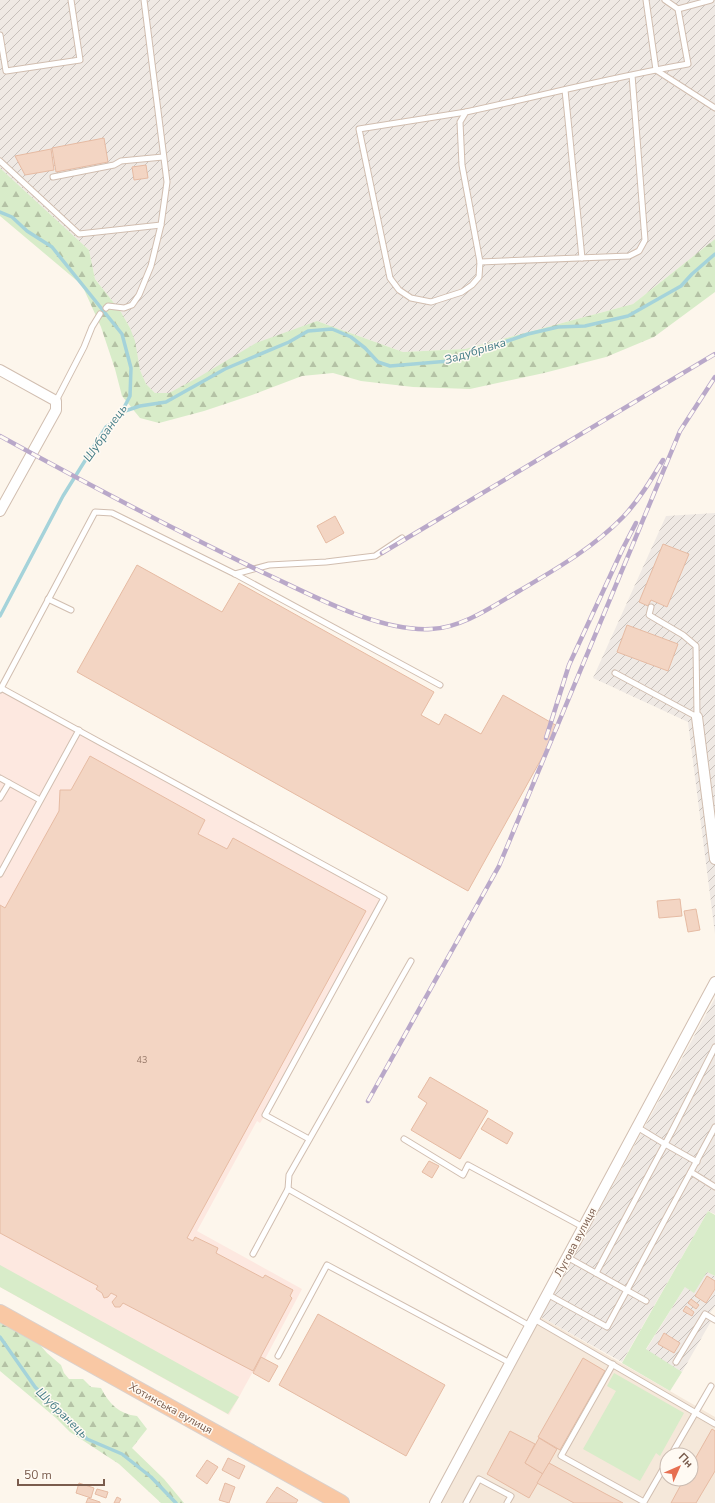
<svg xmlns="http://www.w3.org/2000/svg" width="715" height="1503" viewBox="0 0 715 1503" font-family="'Nunito Sans',sans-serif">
	<defs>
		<pattern id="industrial-furrows" width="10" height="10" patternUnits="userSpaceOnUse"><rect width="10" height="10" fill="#efe9e4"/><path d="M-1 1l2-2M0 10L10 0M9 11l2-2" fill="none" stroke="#c7c0bb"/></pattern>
		<pattern id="forest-firs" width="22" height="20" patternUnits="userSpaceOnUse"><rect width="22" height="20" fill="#d8ecc9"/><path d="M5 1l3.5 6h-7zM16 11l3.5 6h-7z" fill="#b4c2a5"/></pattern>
	</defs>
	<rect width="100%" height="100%" fill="#fdf6ec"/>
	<path fill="#f5e8da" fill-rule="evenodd" d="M541 1317 715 1417V1503H440ZM667 1455H691V1479H667Z"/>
	<path fill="#fde8e0" d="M0 690 384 898 265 1115 260 1123 257 1121 197 1231 302 1289 265 1359 261 1357 229 1415 0 1287Z"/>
	<g fill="url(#industrial-furrows)">
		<path d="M0 0H715V239L633 304 465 349 403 352 317 321 169 393H155L146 385 140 370 130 328 121 312 95 279 89 250 0 168Z"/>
		<path d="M715 513V934L688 722 593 678 666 516Z"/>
		<path d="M715 998V1214L708 1211 622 1362 541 1317Z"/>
		<path d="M707 1272 715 1276V1306L710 1313 714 1316 682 1372 646 1350 685 1287Z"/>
	</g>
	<g fill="#d8ecc9">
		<path d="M708 1211 715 1215V1276L707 1272 694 1293 685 1287 646 1349 682 1372 670 1391 622 1363Z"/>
		<path d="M0 1265 239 1397 228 1414 0 1287Z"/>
		<path d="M614 1373 684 1413 660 1456 656 1453 640 1481 583 1449 616 1391 607 1386Z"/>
	</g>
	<g fill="url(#forest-firs)">
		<path d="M0 168 89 250 95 279 121 312 130 328 135 341 140 370 146 384 155 393H169L199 377 256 343 317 321 403 352 465 349 633 304 715 239V292L654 337 606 357 544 373 470 389 413 387 361 381 333 373 302 376 252 395 204 411 159 423 140 418 122 396 115 369 101 327 82 285 0 216Z"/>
		<path d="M0 1321 35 1339 47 1353 61 1365 64 1373 69 1379H83L91 1387 101 1388C109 1404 119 1414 137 1416L147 1429 132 1448 164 1479 184 1503H161L119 1464 70 1432 56 1418 0 1371Z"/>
	</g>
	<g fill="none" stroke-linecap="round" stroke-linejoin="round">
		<g stroke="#a5d3da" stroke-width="3.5">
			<path d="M0 212 12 217 27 231 52 247 122 334 131 368 130 396 118 419 106 427 63 496 0 616"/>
			<path d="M122 412 140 406 166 402 225 369 289 342 308 331 332 329 351 337 365 348 378 362 390 366 449 361 528 334 558 327 585 326 628 316 681 286 692 274 715 254"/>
			<path d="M0 1337 35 1387 87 1439 122 1454 151 1477 176 1503"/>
		</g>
	</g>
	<g fill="#f3d5c3" stroke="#e6bba3">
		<path d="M104 138 108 162 56 172 52 148Z"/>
		<path d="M51 149 54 170 25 175 15 156Z"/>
		<path d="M146 165 148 178 134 180 132 167Z"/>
		<path d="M335 516 344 533 326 543 317 526Z"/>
		<path d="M663 544 689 554 667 607 651 600 648 606 639 602Z"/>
		<path d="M137 565 222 612 239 583 434 692 421 715 439 725 445 714 481 734 503 695 559 727 468 891 77 672Z"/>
		<path d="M627 625 678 644 668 671 617 652Z"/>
		<path d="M90 756 205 820 198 834 227 849 233 838 366 911 187 1238 193 1241 195 1237 218 1248 216 1253 263 1278 265 1275 293 1290 290 1296 292 1298 253 1371 123 1303 120 1307H115L112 1302 117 1296 111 1293 108 1297 104 1298 102 1293 96 1289 98 1286 0 1233V905L5 908 59 811 60 790H71Z"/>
		<path d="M680 899 682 916 659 918 657 901Z"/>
		<path d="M696 909 700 930 688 932 684 911Z"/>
		<path d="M430 1077 488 1111 460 1159 411 1130 427 1103 418 1097Z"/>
		<path d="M488 1118 513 1133 507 1144 481 1129Z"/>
		<path d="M429 1161 439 1166 432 1178 422 1172Z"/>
		<path d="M707 1276 715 1281V1289L706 1303 695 1296Z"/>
		<path d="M691 1299 699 1305 696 1309 688 1303Z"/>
		<path d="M686 1306 694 1312 692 1316 683 1311Z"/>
		<path d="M318 1314 445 1385 406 1456 279 1385Z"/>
		<path d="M664 1333 680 1343 674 1353 658 1344Z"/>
		<path d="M261 1357 278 1366 269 1382 253 1373Z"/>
		<path d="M583 1358 605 1371 560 1450 538 1437Z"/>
		<path d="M712 1429 715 1431V1471L696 1503H671L684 1479H691V1466Z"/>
		<path d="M510 1431 535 1444 525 1463 543 1474 529 1498 487 1474Z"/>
		<path d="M539 1438 557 1449 543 1474 525 1463Z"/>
		<path d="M228 1458 245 1466 239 1479 222 1470Z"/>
		<path d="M207 1460 218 1467 207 1484 196 1476Z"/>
		<path d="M549 1463 604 1493 623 1503H574L537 1483Z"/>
		<path d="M79 1483 94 1488 91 1498 76 1493Z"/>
		<path d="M225 1483 235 1487 229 1503 219 1500Z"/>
		<path d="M277 1487 298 1500 296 1503H266Z"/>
		<path d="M97 1489 108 1492 106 1498 95 1494Z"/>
		<path d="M117 1497 121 1499 119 1503H114Z"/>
		<path d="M88 1498 100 1502V1503H86Z"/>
	</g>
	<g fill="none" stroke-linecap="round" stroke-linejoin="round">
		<g stroke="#d1beb0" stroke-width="7">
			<g id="service">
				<path d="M646 0 656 70 715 108"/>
				<path d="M665 0 678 9 711 0"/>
				<path d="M0 35 6 71 80 60 71 0"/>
				<path d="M632 75 645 240 639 251 629 256 480 262 462 165 460 122 466 112C540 96 613 77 688 64L678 9"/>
				<path d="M565 90 582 258"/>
				<path d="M466 112 359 129 390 278 399 290 411 298 431 302 462 292 472 285 479 277 480 262"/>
				<path d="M0 161 79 234 161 225"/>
				<path d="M53 177 114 165 121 161 163 157"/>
				<path d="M106 308 108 306 124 308 132 305 139 295 151 266 161 225 167 182 144 0"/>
				<path d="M56 401 84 347 92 327 100 314"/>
				<path d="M235 574 269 565 326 562 375 556 402 538"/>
				<path d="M48 599 71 610"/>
				<path d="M615 673 697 717 696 646 683 635 649 615 651 607"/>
				<path d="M1 688 384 898 265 1115 309 1139"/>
				<path d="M0 690 95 512 112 513 235 574 440 685"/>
				<path d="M0 778 40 800"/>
				<path d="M0 798 9 783"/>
				<path d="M0 874 79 730"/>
				<path d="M637 1127 665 1144 697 1162"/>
				<path d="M404 1139 463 1175 468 1165 583 1227"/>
				<path d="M691 1172 715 1187"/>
				<path d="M288 1189 289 1175 411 961"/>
				<path d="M253 1254 288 1189 530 1326"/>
				<path d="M567 1257 646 1301"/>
				<path d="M596 1273 672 1131 715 1047"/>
				<path d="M547 1294 607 1327 715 1127"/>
				<path d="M534 1319 715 1424"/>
				<path d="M278 1356 327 1265 510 1363"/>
				<path d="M676 1362 705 1314 715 1320"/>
				<path d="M613 1364 561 1456 644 1502 667 1462"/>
				<path d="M671 1455 711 1386"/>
				<path d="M466 1503 479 1479 511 1496 507 1503"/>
			</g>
		</g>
		<g stroke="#d1beb0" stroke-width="12">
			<g id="minor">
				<path d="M0 370 56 401V410L0 511"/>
				<path d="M697 717 715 859"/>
				<path d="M435 1503 715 982"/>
			</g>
		</g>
		<g stroke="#dad1cd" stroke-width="18">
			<path id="trunk" d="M0 1313 341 1503"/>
		</g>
		<use href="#service" stroke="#fff" stroke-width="5"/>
		<use href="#minor" stroke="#fff" stroke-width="10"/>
		<use href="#trunk" stroke="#f9c8a4" stroke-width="16"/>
		<g stroke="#b9a8c9" stroke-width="4.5">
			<g id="rail">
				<path d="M0 436C87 484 175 530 264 573 312 595 378 632 431 629 462 628 493 606 519 591 556 569 593 548 623 517 639 500 651 480 663 460"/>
				<path d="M382 553 715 354"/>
				<path d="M546 738 569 665 623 548 636 523"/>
				<path d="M368 1101 499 866 680 431 715 377"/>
			</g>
		</g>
		<use href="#rail" stroke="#fffaf3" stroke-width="3" stroke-dasharray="9" stroke-linecap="butt"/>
	</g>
	<g text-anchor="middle" stroke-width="3" stroke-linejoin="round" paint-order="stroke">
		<g font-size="9" fill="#987a6a">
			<text x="142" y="1063">43</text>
		</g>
		<g font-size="11" fill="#7a5c4d" stroke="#fffaf3">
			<text transform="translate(575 1242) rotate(-62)" y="4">Лугова вулиця</text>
			<text transform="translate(171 1408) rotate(29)" y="4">Хотинська вулиця</text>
		</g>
		<g font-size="12" font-style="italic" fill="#437c86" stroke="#fffaf3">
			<text transform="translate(475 351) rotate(-17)" y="4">Задубрівка</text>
			<text transform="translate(105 433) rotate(-55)" y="4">Шубранець</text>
			<text transform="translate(62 1413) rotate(44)" y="4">Шубранець</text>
		</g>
	</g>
	<g transform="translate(679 1467) rotate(45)"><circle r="19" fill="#fffaf3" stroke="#cabbb1"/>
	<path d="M0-3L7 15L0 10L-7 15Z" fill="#e76f51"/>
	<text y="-6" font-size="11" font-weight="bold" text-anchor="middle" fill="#7a5c4d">Пн</text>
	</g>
	<path d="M18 1479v6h86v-6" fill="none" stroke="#7a5c4d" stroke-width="2"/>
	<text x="24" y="1479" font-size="12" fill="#7a5c4d" stroke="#fffaf3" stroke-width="3" paint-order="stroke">50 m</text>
</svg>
